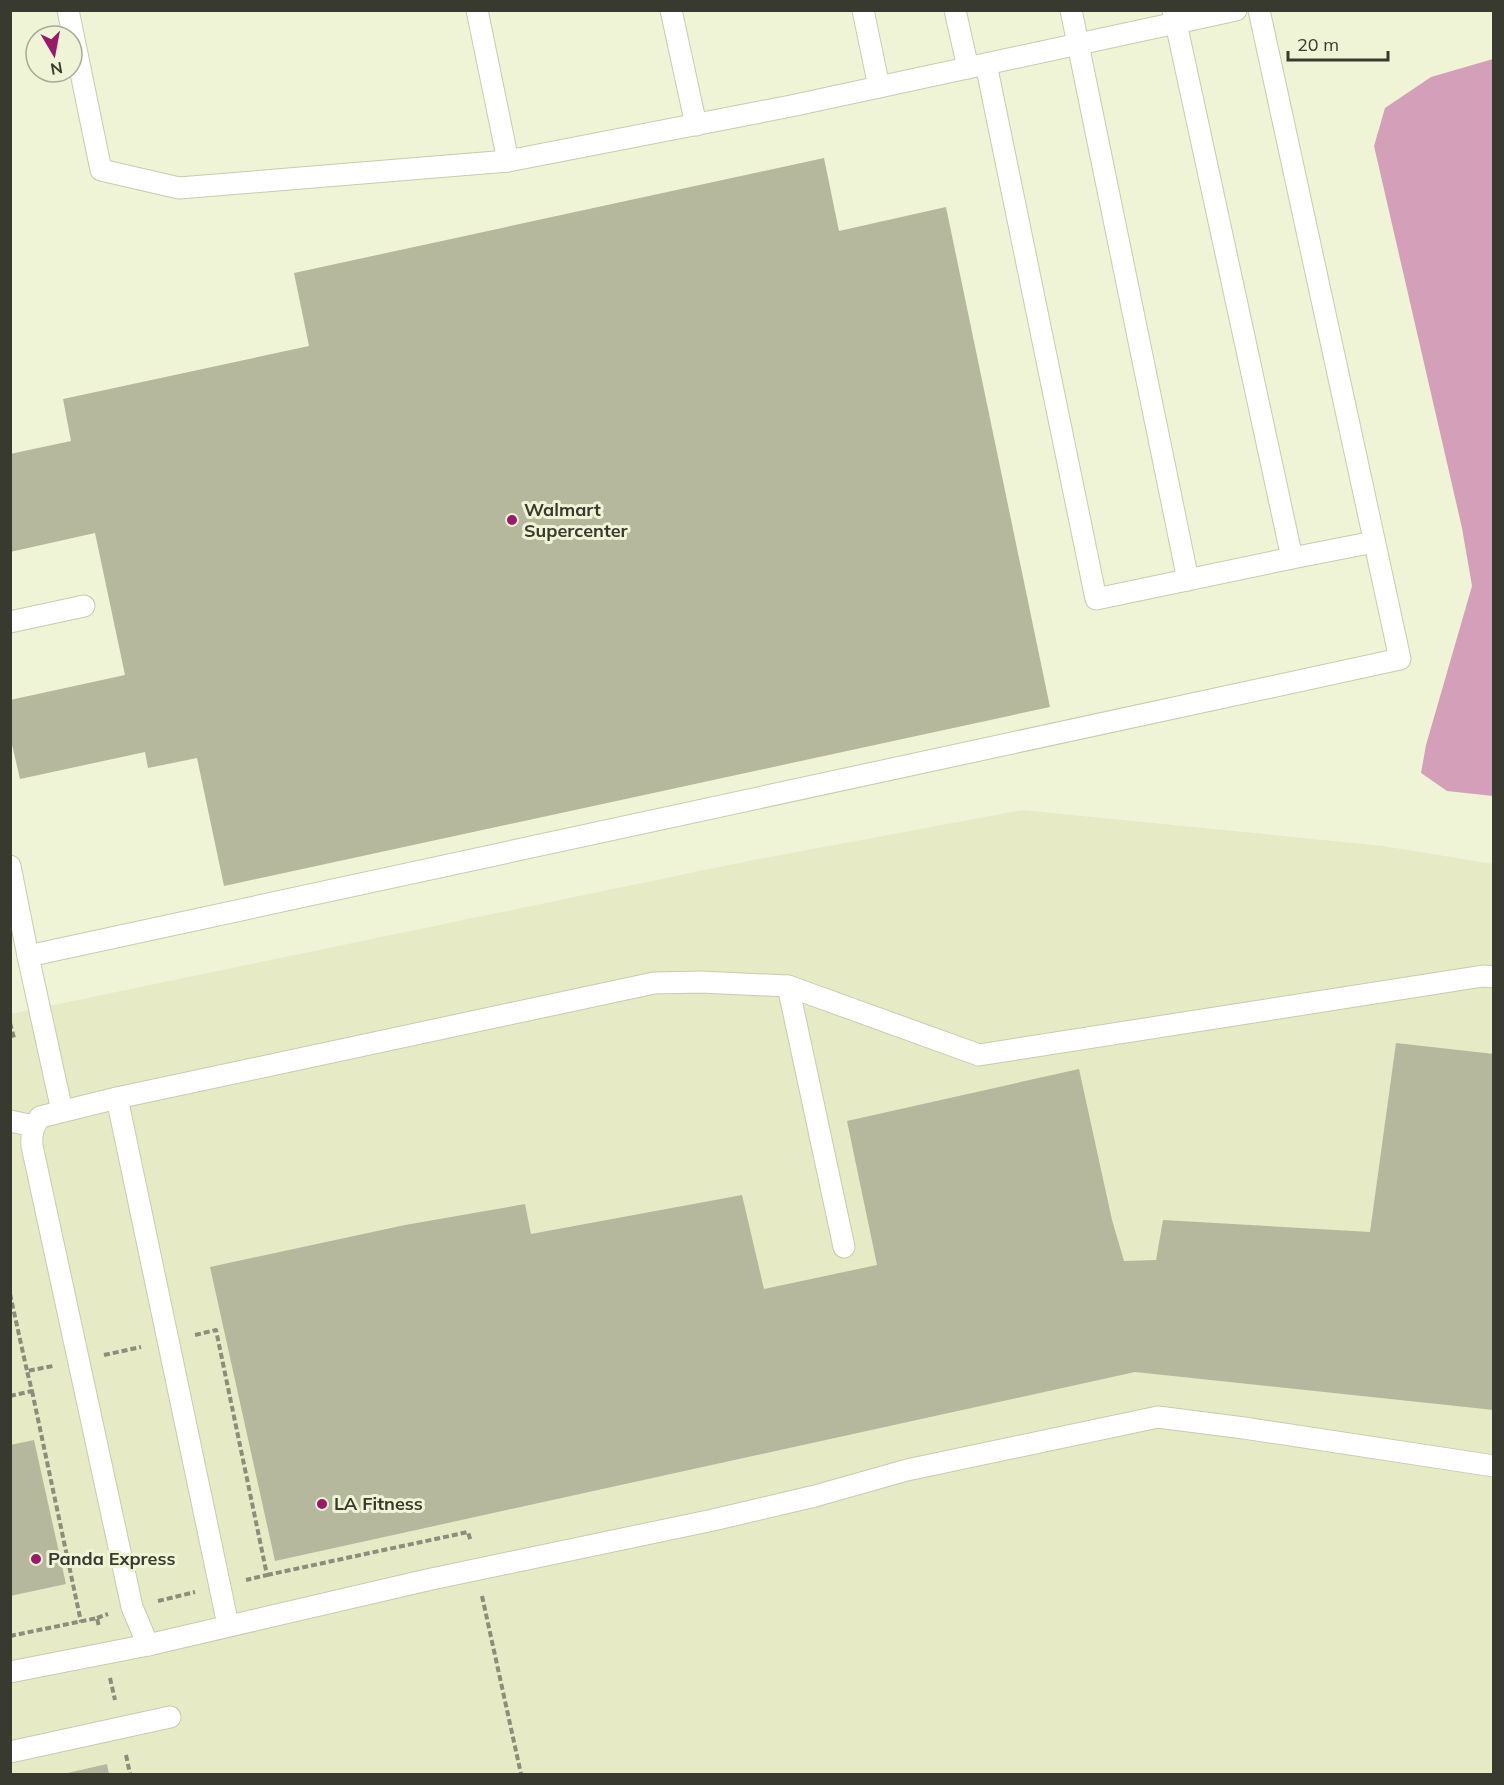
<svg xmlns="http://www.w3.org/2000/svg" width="1504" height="1785" viewBox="0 0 1504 1785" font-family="Mulish,sans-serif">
	<rect width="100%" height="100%" fill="#f0f4d7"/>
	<path fill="#e6ebc6" d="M1022 810 1384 846 1493 864V1774H11L10 1014 748 861Z"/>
	<path fill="#d4a0b9" d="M1493 59H1494L1493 796 1447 791 1421 773 1426 745 1472 586 1462 528 1374 146 1385 108 1431 77Z"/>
	<g fill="#b5b89c">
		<path d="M824 158 839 231 946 207 1050 707 224 886 197 758 148 768 145 752 20 779 10 736V700L125 675 95 533 10 552V454L71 441 63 399 309 346 294 273Z"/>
		<path d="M1396 1043 1494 1054V1410L1135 1372 275 1561 210 1267 405 1225 525 1204 531 1234 742 1195 764 1289 877 1265 847 1121 1079 1069 1112 1220 1124 1261 1156 1260 1163 1220 1370 1232Z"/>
		<path d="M34 1440 66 1584 10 1596V1445Z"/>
		<path d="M107 1764 109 1774H63Z"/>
	</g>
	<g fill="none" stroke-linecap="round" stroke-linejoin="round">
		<g stroke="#c8cbaf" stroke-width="23">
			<g id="service">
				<path d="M68 10 101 170 179 188 508 161 791 106 879 87 863 10"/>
				<path d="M477 10 508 161"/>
				<path d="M671 10 696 125"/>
				<path d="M955 10 968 68"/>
				<path d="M1071 10 1188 580"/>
				<path d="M1236 10 1176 23 1292 558 1374 542"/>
				<path d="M986 64 1096 599 1292 558"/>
				<path d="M879 87 1176 23 1173 10"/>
				<path d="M10 622 84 606"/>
				<path d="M10 866 28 956 1400 659 1259 10"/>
				<path d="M28 956 62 1111"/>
				<path d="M788 986 844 1247"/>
				<path d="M117 1098 228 1625"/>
				<path d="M10 1121 34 1126"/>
				<path d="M148 1645 132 1607 32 1146C31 1134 33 1127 40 1117L117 1098 654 983 701 982 788 986 979 1055 1483 976 1494 977"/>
				<path d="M10 1672 148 1645 427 1580 713 1520 815 1496 907 1470 1158 1417 1244 1428 1494 1466"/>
				<path d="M10 1752 170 1717"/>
			</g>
		</g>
		<g stroke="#8c8e7b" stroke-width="4" stroke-dasharray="6 3" stroke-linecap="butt">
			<path d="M10 1023 14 1038H10"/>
			<path d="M10 1294 27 1371"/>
			<path d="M195 1335 216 1330 267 1575 246 1580"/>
			<path d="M104 1355 141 1347"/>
			<path d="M32 1391 81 1622"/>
			<path d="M10 1396 32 1391 27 1371 53 1366"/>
			<path d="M267 1575 468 1532 471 1542"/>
			<path d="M482 1596 521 1774"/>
			<path d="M158 1601 195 1592"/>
			<path d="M97 1618 108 1614"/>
			<path d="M10 1636 97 1618 99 1627"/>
			<path d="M110 1678 115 1700"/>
			<path d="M126 1755 130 1774"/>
		</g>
		<use href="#service" stroke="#fff" stroke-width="21"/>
	</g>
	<g fill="#9c186b" stroke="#f0f4d7" stroke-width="2">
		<circle cx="512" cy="520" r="6"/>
		<circle cx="322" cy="1504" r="6"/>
		<circle cx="36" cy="1559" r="6"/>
	</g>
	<g text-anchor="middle" stroke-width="6" stroke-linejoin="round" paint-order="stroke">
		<g font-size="18" font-weight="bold" fill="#393a2f" stroke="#f0f4d7" text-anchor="start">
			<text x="524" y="516">Walmart<tspan x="524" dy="21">Supercenter</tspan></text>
			<text x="334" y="1510">LA Fitness</text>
			<text x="48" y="1565">Panda Express</text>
		</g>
	</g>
	<rect width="1504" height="1785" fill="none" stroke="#393a2f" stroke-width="24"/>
	<g transform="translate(54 54) rotate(170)"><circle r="28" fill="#f0f4d7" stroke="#a7aa94" stroke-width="1.5"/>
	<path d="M0-4.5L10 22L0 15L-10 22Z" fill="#9c186b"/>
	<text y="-9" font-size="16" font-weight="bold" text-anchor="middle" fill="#393a2f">N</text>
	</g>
	<path d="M1288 51v9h100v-9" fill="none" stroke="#393a2f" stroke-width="3"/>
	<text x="1297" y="51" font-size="18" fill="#393a2f" stroke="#f0f4d7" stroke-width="4.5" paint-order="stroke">20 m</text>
</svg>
